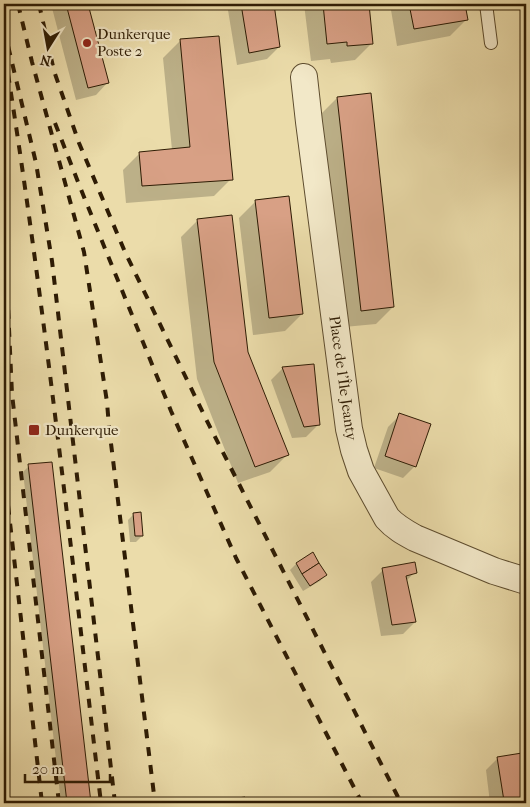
<svg xmlns="http://www.w3.org/2000/svg" width="530" height="807" viewBox="0 0 530 807" font-family="'IM FELL French Canon',serif">
	<rect width="100%" height="100%" fill="#ebdcaa"/>
	<filter id="stains"><feTurbulence type="fractalNoise" baseFrequency=".004" numOctaves="4"/><feColorMatrix values="0 0 0 0 .2 0 0 0 0 .09 0 0 0 0 .02 0 0 0 .5 -.17"/></filter>
	<radialGradient id="worn" r=".72"><stop offset=".6" stop-color="#630" stop-opacity="0"/><stop offset="1" stop-color="#630" stop-opacity=".3"/></radialGradient>
	<g fill="#0003">
		<path d="M51 4H87L108 82 96 95 76 100Z"/>
		<path d="M227 4H272L279 47 267 59 237 65Z"/>
		<path d="M304 4H367L372 43 355 60 331 63 330 59 311 61Z"/>
		<path d="M390 4H464L467 19 450 36 397 46Z"/>
		<path d="M180 41 231 179 214 196 126 203 123 170 140 153 172 150 163 58Z"/>
		<path d="M337 98 393 307 376 324 344 327 320 115Z"/>
		<path d="M256 201 302 314 285 331 253 335 239 218Z"/>
		<path d="M198 220 247 353 287 455 270 472 238 483 197 379 181 237Z"/>
		<path d="M283 368 319 424 306 437 292 438 271 380Z"/>
		<path d="M400 415 415 466 403 478 374 468 388 427Z"/>
		<path d="M51 463 90 803H61L23 472 29 466Z"/>
		<path d="M134 514 142 536 136 542H130L128 520Z"/>
		<path d="M296 564 326 575 320 581 303 591 290 570Z"/>
		<path d="M383 570 415 572 406 581 415 622 403 634 381 636 371 582Z"/>
		<path d="M521 755 526 793V803H490L486 770 498 758Z"/>
	</g>
	<g fill="#d8a085" stroke="#2e1c04">
		<path d="M66 4H88L109 83 88 88Z"/>
		<path d="M241 4H274L280 47 249 53Z"/>
		<path d="M323 4H369L373 44 347 46V42L327 44Z"/>
		<path d="M409 4H465L468 20 414 29Z"/>
		<path d="M219 36 233 180 142 186 139 152 190 147 180 39Z"/>
		<path d="M371 93 394 307 361 311 337 97Z"/>
		<path d="M289 196 303 314 269 318 255 200Z"/>
		<path d="M232 215 248 352 289 455 255 467 214 362 197 219Z"/>
		<path d="M314 364 320 425 304 427 282 367Z"/>
		<path d="M399 413 431 424 416 467 385 456Z"/>
		<path d="M52 462 91 803H67L28 464Z"/>
		<path d="M141 512 143 536H135L133 513Z"/>
		<path d="M313 552 319 563 302 574 296 563Z"/>
		<path d="M415 562 417 573 406 576 416 622 392 625 382 568Z"/>
		<path d="M319 563 327 575 310 586 302 574Z"/>
		<path d="M522 753 526 784V803H487L504 801 497 757Z"/>
		<path d="M245 797 246 803H231L230 799Z"/>
	</g>
	<g fill="none" stroke-linecap="round" stroke-linejoin="round">
		<g stroke="#5d4c2e" stroke-width="14">
			<path id="lane" d="M486 4 491 43"/>
		</g>
		<g stroke="#5d4c2e" stroke-width="28">
			<path id="street" d="M304 77 309 122 349 429 354 450 361 471 387 518C395 527 404 532 415 538L494 571 526 581"/>
		</g>
		<use href="#lane" stroke="#f2e8c8" stroke-width="12"/>
		<use href="#street" stroke="#f2e8c8" stroke-width="26"/>
		<g stroke="#2e1c04" stroke-width="4" stroke-dasharray="9 9" stroke-linecap="butt">
			<path d="M18 4 32 62 84 252 107 402 109 427 155 803"/>
			<path d="M39 4 54 71 79 143 125 252 206 419 401 803"/>
			<path d="M4 29 36 163 52 261 115 803"/>
			<path d="M8 74C46 316 72 560 101 803"/>
			<path d="M55 123 80 187 171 411 236 558 362 803"/>
			<path d="M4 220 12 394 59 803"/>
			<path d="M4 470 42 803"/>
		</g>
	</g>
	<g fill="#8f2418" stroke="#f2e8c8" stroke-width="2">
		<circle cx="87" cy="43" r="5"/>
		<rect x="28" y="424" width="12" height="12" rx="2.5"/>
	</g>
	<g text-anchor="middle" stroke-width="4.5" stroke-linejoin="round" paint-order="stroke">
		<g font-size="15" fill="#2e1c04" stroke="#f2e8c8" text-anchor="start">
			<text x="97" y="39">Dunkerque<tspan x="97" dy="17">Poste 2</tspan></text>
			<text x="45" y="435">Dunkerque</text>
		</g>
		<g font-size="15" fill="#2e1c04" stroke="#f2e8c8">
			<text transform="translate(343 378) rotate(82)" y="5">Place de l'Île Jeanty</text>
		</g>
	</g>
	<rect width="530" height="807" fill="none" stroke="#ebdcaa" stroke-width="20"/>
	<rect x="5" y="5" width="520" height="797" fill="none" stroke="#2e1c04" stroke-width="2.5"/>
	<rect x="10" y="10" width="510" height="787" fill="none" stroke="#2e1c04"/>
	<g transform="translate(48 48) rotate(191)" stroke="#f2e8c8" stroke-width="4" paint-order="stroke">
	<path d="M0-4L9 19L0 12L-9 19Z" fill="#2e1c04"/>
	<text y="-8" font-size="14" font-weight="bold" text-anchor="middle" fill="#2e1c04">N</text>
	</g>
	<path d="M25 774v8h85v-8" fill="none" stroke="#2e1c04" stroke-width="2.5"/>
	<text x="32" y="774" font-size="15" fill="#2e1c04" stroke="#f2e8c8" stroke-width="4" paint-order="stroke">20 m</text>
	<rect width="100%" height="100%" filter="url(#stains)"/>
	<rect width="100%" height="100%" fill="url(#worn)"/>
</svg>
